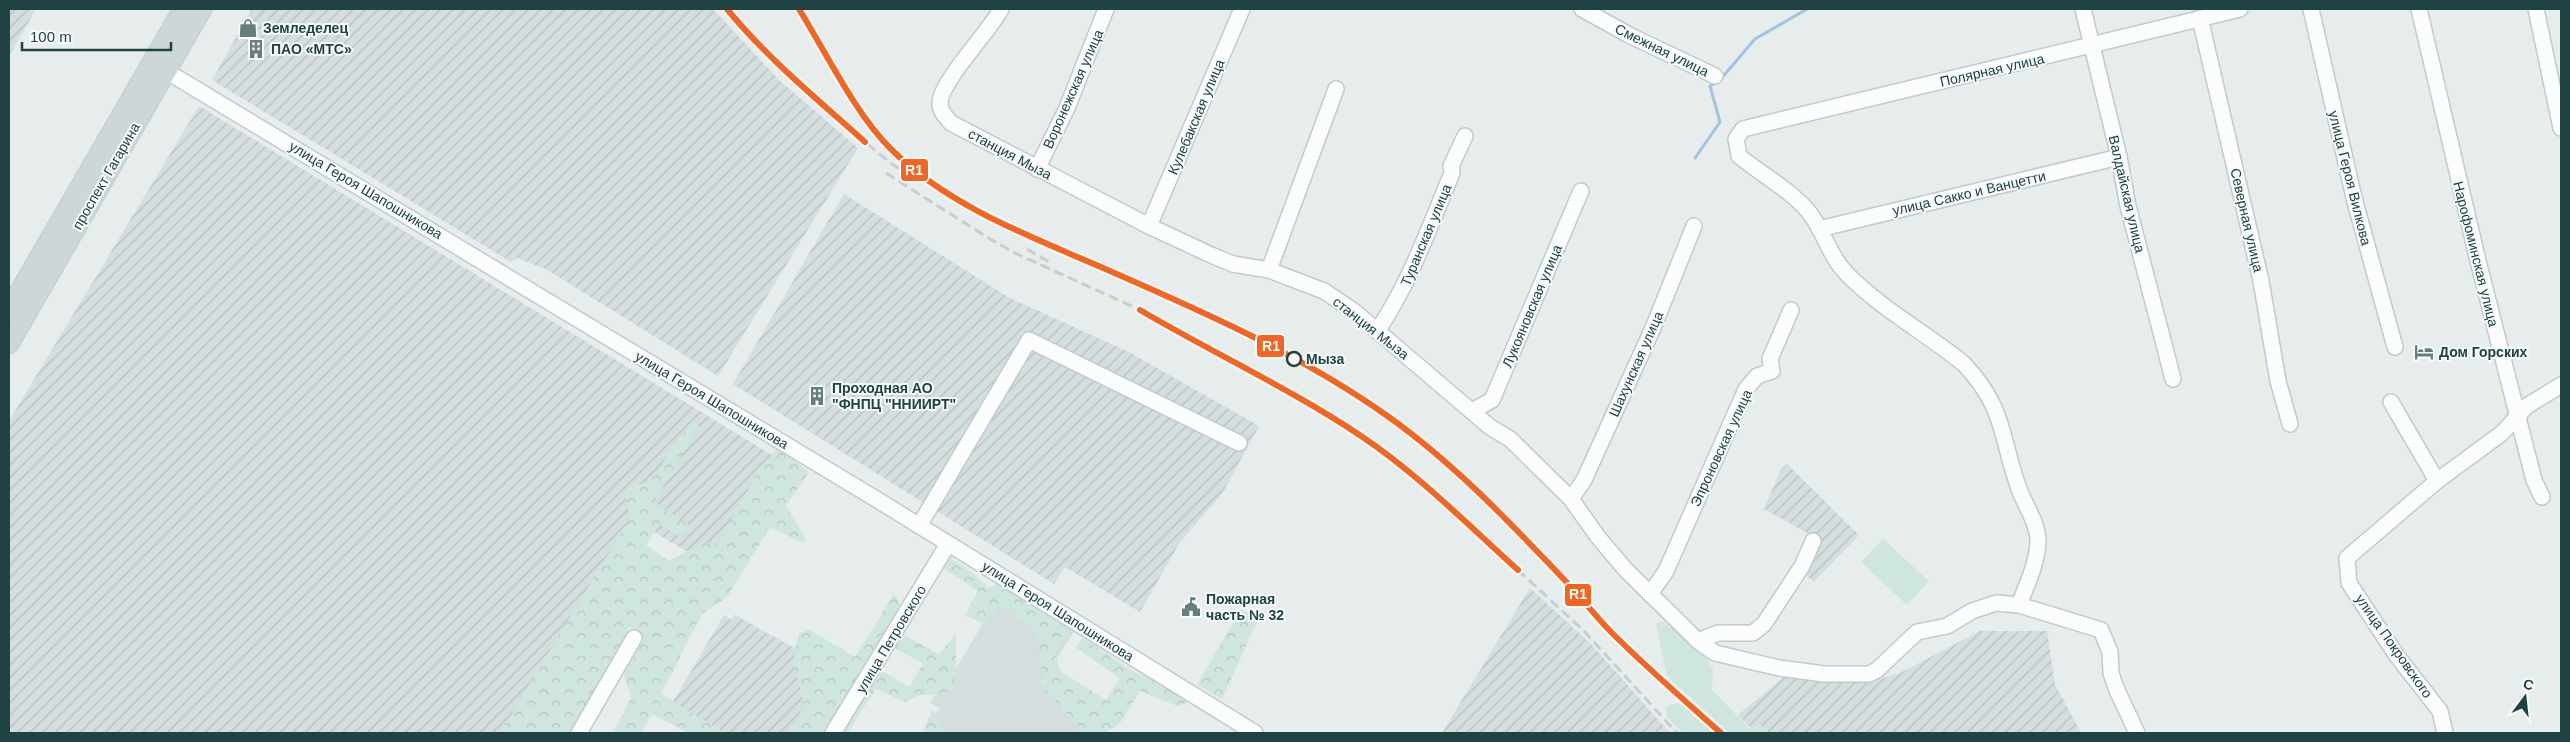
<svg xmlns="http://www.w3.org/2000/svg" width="2570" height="742" viewBox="0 0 2570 742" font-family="Helvetica,sans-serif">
	<defs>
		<pattern id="industrial-furrows" width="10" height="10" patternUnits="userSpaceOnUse" patternTransform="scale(1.25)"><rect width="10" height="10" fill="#d4dede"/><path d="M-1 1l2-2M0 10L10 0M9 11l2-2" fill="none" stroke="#b6c0c0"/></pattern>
		<pattern id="forest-crowns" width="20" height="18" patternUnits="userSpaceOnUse" patternTransform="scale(1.25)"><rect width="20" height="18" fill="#cfe6de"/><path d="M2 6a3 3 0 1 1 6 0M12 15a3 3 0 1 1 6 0" fill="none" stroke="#b1c6c0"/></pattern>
	</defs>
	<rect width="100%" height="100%" fill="#e7ecec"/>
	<path fill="#d4dede" d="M1006 585 1075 630 1041 683 1112 725 1107 733 925 732 939 708 930 703 934 696 945 679 952 675Z"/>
	<g fill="url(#industrial-furrows)">
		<path d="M9 9H36L9 56Z"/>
		<path d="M252 9H713L779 80 858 148 718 376 546 269 517 258 511 262 212 80Z"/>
		<path d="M199 106 780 460 718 571 645 526 526 733H9V421Z"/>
		<path d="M844 194 1008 297 1129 352 1259 426 1222 494 1180 542 1140 612 1065 567 1054 584 733 384Z"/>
		<path d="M1787 464 1859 535 1814 582 1805 574 1802 554 1809 534 1764 509 1781 469Z"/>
		<path d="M1530 588 1590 643 1670 733H1442Z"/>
		<path d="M724 615 732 620 735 615 823 664 804 733H720L673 702Z"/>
		<path d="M1980 631H2047L2055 684 2081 733H1756L1738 715 1786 675 1869 682 1900 673Z"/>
	</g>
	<g fill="#cfe6de">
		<path d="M1883 539 1929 581 1907 605 1861 562Z"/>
		<path d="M1664 622 1705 655 1713 670 1712 690 1750 729 1760 724 1769 733H1730L1670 679 1666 672 1656 623Z"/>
		<path d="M1682 702 1716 733H1683L1667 717 1666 707 1677 703 1702 731 1678 703Z"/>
	</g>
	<g fill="url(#forest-crowns)">
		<path d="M691 422 699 426 654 502 690 526 679 536 659 524 646 545 669 561 705 541 716 547 761 466 778 448 809 472 786 506 806 539 803 543 770 527 727 597 702 614 661 694 725 733H688L652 714 641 733H613L631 698 624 674 643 641 630 627 572 733H500L630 518 624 490 651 480Z"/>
		<path d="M948 556 974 574 988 588 999 584 1066 622 1068 634 1055 653 1060 671 1106 700 1120 678 1075 647 1083 638 1136 673 1157 679 1189 702 1177 706 1140 691C1116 729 1123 733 1075 733L1079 727 1044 689 1037 634 1001 604 986 624 965 616 978 591 939 565Z"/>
		<path d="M894 594 902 607 879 646 858 673 877 668 909 687 923 664 895 648 904 635 939 654 956 634V676L946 694 920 695 905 702 876 689 847 733H790L804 704 793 661 799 633 810 630 855 657Z"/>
		<path d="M1241 609 1258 620 1222 699 1197 685Z"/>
		<path d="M933 709 941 729 949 733H926L923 730Z"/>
	</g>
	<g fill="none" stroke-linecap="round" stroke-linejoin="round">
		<path stroke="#a4c3df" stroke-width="3" d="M1695 158 1720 122 1710 86 1720 80 1755 39 1807 9"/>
		<g stroke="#c4c9c9" stroke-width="18">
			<g id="minor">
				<path d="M1001 9C990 31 940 82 940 103 940 112 946 117 951 123L1149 226 1211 255 1233 264 1269 270 1324 291 1355 312 1490 427 1510 439 1571 499 1598 537 1625 569 1698 641 1715 653 1779 668 1824 674H1869L1877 670 1917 632 1947 626 1972 611 1996 603 2019 605 2101 630 2110 652 2111 673 2116 688 2137 733"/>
				<path d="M1582 9 1629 35 1715 76"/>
				<path d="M2083 9 2119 157 2128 206 2173 379"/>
				<path d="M2311 9 2354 198 2395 347"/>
				<path d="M2419 9 2479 265 2534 480 2542 497"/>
				<path d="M2536 9 2561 128"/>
				<path d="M2200 18 2261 281 2278 381 2290 424"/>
				<path d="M166 71 876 499 1255 733"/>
				<path d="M1037 169 1067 108 1106 9"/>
				<path d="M1149 226 1242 9"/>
				<path d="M1819 229 2119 157"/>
				<path d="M1269 270 1336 89"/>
				<path d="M1378 330C1410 282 1430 226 1452 173L1451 166 1465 136"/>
				<path d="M2391 402 2437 481"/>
				<path d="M1472 411 1492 400 1581 191"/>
				<path d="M1571 499 1584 480 1653 328 1694 226"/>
				<path d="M919 526 1029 340 1239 443"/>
				<path d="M1650 594 1666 571 1746 389 1757 376 1772 371 1770 359 1791 310"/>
				<path d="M2019 605C2027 584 2038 562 2038 539 2037 522 2025 505 2019 489 2000 436 2006 409 1964 364 1926 333 1881 309 1846 273 1828 254 1824 230 1808 211 1789 189 1761 174 1739 156L1736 139 1743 129 2240 9"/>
				<path d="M1698 641 1718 633H1753L1764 624 1802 566 1813 541"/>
				<path d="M579 733 634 638"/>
				<path d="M833 733 948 544"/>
				<path d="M2445 733 2440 711 2397 656 2349 583 2347 558 2437 481 2502 433 2527 406 2561 385"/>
			</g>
		</g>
		<g stroke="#c1cbcb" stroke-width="21">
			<g id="major">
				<path d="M9 310 183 9"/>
				<path d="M9 344 202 9"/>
			</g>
		</g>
		<use href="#minor" stroke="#fbfcfc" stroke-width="15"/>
		<use href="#major" stroke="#ced7d8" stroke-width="19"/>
		<g stroke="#c8cdcd" stroke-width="3" stroke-dasharray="10 5" stroke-linecap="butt">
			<path d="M727 9C758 46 795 79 831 111 854 132 876 153 902 171"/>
			<path d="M886 173 990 239 1017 254 1136 308 1285 389 1363 437 1428 487 1584 631 1677 733"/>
			<path d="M1027 249 1049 262"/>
		</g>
		<g stroke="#f6fbfa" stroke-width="10">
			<g id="rail-1">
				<path d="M727 9C767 58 817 99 865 142"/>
				<path d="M799 9C825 51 856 115 891 149 950 208 1035 238 1110 271 1206 313 1301 355 1386 415 1457 465 1516 529 1575 591 1587 605 1598 619 1611 632 1646 667 1684 700 1721 733"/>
				<path d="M1140 310C1213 353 1291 389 1361 436 1418 474 1467 524 1518 570"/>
			</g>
		</g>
		<use href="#rail-1" stroke="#f26522" stroke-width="6"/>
	</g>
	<defs>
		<g id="shop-bare" transform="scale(1.5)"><path d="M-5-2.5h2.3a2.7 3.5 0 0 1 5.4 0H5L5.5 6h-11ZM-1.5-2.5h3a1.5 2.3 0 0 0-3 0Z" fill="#667e7e" stroke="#f6fbfa" stroke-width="2.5" paint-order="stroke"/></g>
		<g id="building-bare" transform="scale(1.5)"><path d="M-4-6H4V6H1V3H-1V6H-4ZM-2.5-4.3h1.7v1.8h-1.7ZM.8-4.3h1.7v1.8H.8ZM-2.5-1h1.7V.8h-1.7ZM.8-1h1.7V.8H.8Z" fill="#667e7e" stroke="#f6fbfa" stroke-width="2.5" paint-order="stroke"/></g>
		<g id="hotel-bare" transform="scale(1.5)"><path d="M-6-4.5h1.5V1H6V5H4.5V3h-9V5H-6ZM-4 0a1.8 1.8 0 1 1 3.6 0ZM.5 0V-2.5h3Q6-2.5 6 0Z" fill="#667e7e" stroke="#f6fbfa" stroke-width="2.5" paint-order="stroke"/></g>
		<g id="civic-bare" transform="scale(1.5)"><path d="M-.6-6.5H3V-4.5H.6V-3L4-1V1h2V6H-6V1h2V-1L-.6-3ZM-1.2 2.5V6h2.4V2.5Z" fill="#667e7e" stroke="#f6fbfa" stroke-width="2.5" paint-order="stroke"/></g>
	</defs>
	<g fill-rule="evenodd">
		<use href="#shop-bare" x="248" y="28"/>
		<use href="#building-bare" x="256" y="49"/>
		<use href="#hotel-bare" x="2424" y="352"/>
		<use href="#building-bare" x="817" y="396"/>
		<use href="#civic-bare" x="1191" y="607"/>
	</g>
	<circle fill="#f6fbfa" stroke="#214243" stroke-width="2.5" cx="1294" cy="359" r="7"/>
	<g text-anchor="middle" stroke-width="4" stroke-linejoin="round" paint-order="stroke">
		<g font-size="14" font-weight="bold" fill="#214243" stroke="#f6fbfa" text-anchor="start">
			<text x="263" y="33">Земледелец</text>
			<text x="271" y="54">ПАО «МТС»</text>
			<text x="2439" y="357">Дом Горских</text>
			<text x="832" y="393">Проходная АО<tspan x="832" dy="16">"ФНПЦ "ННИИРТ"</tspan></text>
			<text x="1206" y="604">Пожарная<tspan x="1206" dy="16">часть № 32</tspan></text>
		</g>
		<g font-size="14" fill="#214243" stroke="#f6fbfa">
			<text transform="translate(1662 50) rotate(26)" y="5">Смежная улица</text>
			<text transform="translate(1992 70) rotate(-13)" y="5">Полярная улица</text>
			<text transform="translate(1073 89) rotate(-66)" y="5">Воронежская улица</text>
			<text transform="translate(1196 117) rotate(-67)" y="5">Кулебакская улица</text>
			<text transform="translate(1010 154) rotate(28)" y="5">станция Мыза</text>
			<text transform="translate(106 176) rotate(-60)" y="5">проспект Гагарина</text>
			<text transform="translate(2350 178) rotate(76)" y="5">улица Героя Вилкова</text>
			<text transform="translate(366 190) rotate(31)" y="5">улица Героя Шапошникова</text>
			<text transform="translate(1969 193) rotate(-13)" y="5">улица Сакко и Ванцетти</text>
			<text transform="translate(2127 194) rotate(77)" y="5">Валдайская улица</text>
			<text transform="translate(2247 220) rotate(77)" y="5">Северная улица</text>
			<text transform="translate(1426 235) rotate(-67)" y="5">Туранская улица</text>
			<text transform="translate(2476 254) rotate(76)" y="5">Нарофоминская улица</text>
			<text transform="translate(1532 306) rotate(-67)" y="5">Лукояновская улица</text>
			<text transform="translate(1371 328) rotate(38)" y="5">станция Мыза</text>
			<text transform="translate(1636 364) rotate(-66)" y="5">Шахунская улица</text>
			<text transform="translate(712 400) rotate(31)" y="5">улица Героя Шапошникова</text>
			<text transform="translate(1721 448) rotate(-65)" y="5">Эпроновская улица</text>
			<text transform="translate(1058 611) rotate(32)" y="5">улица Героя Шапошникова</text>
			<text transform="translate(891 639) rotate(-59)" y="5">улица Петровского</text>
			<text transform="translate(2394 646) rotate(55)" y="5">улица Покровского</text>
		</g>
		<g font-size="14" font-weight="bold" fill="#214243" stroke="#f6fbfa" text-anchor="start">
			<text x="1306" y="364">Мыза</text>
		</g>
	</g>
	<g stroke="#f6fbfa" stroke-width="2">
		<rect x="900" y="158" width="29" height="24" rx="5" fill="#f26522"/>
		<rect x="1256" y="334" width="29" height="24" rx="5" fill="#f26522"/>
		<rect x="1564" y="583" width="28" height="24" rx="5" fill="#f26522"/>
	</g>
	<g font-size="14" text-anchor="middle" font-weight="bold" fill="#fff">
		<text x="914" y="175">R1</text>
		<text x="1271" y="351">R1</text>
		<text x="1578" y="599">R1</text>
	</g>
	<rect width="2570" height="742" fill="none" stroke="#214243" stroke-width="20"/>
	<g transform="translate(2525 697) rotate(15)" stroke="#f6fbfa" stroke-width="4" paint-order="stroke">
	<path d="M0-4L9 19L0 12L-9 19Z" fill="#214243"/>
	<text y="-8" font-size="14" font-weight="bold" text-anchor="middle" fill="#214243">С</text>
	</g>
	<path d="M22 42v8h149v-8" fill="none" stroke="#214243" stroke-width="2.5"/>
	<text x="30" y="42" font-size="15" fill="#214243" stroke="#f6fbfa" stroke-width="4" paint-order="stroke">100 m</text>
</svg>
